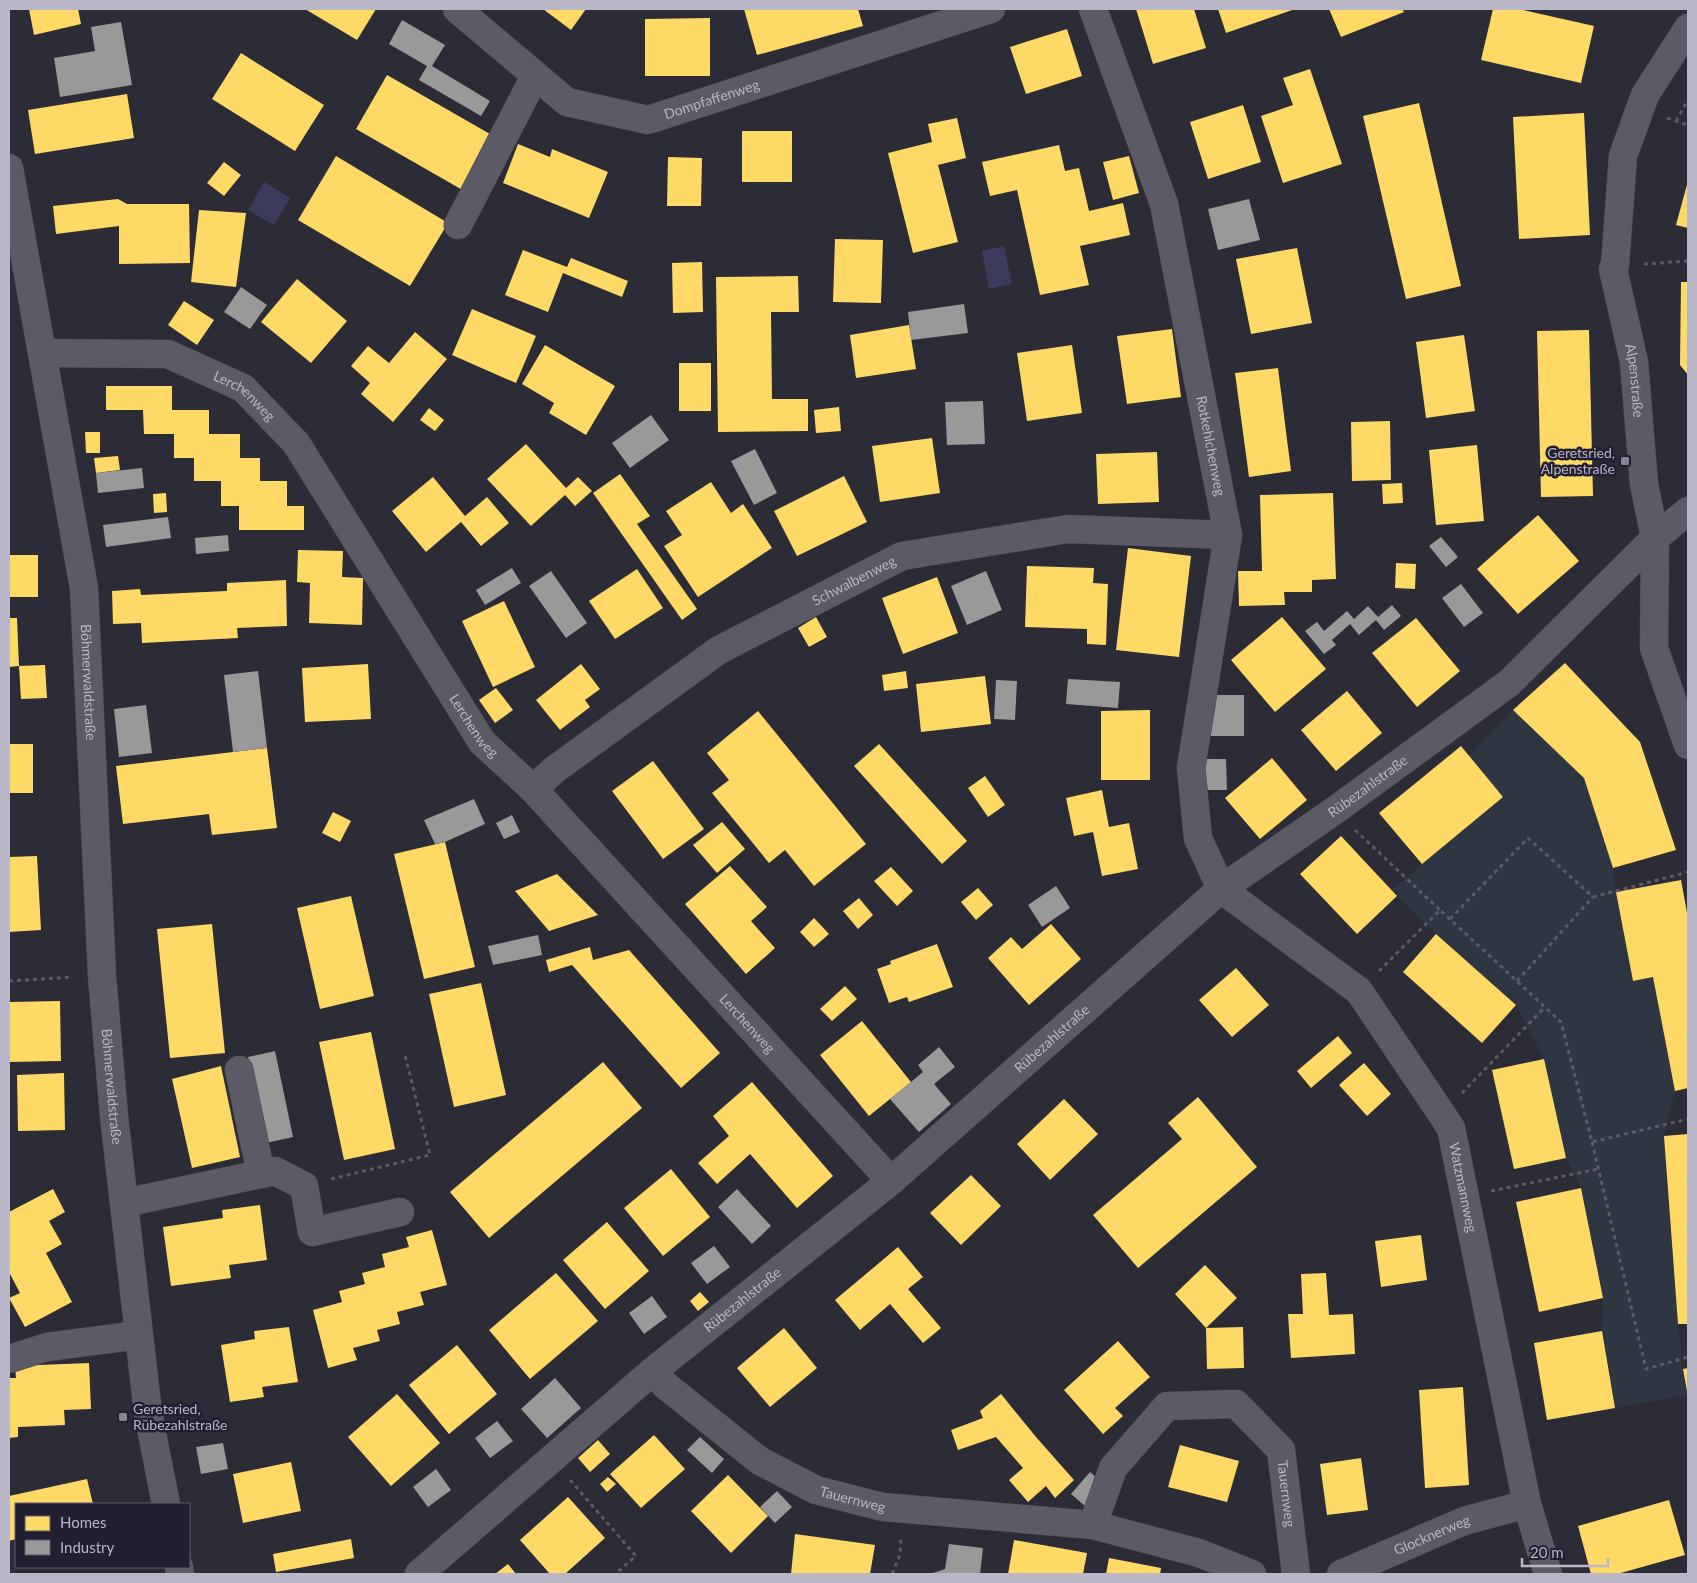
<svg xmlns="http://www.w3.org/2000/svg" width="1697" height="1583" viewBox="0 0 1697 1583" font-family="Lato,sans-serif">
	<rect width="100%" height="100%" fill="#2c2c37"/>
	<path fill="#2e3641" d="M1513 710 1584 778 1613 868 1616 892 1633 981 1653 977 1675 1091 1664 1136 1678 1325 1683 1369 1688 1395 1615 1408 1602 1331 1603 1298 1581 1188 1566 1158 1544 1059 1516 1005 1436 934 1391 890 1422 864 1469 756Z"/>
	<g fill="#3d3b5c">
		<path d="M264 182 290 198 274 225 248 210Z"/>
		<path d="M1004 246 1012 284 989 289 982 251Z"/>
	</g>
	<g fill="#ffd966">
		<path d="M29 9H78L81 24 34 35Z"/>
		<path d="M305 9H376L357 40Z"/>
		<path d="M543 9H586L571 30Z"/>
		<path d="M744 9H858L863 26 757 55Z"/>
		<path d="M1136 9H1194L1206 48 1153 64Z"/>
		<path d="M1218 9H1295L1226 33Z"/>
		<path d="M1329 9H1402L1404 12 1341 37Z"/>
		<path d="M1493 9H1519L1594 26 1581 83 1481 60Z"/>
		<path d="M710 18V76H645V19Z"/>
		<path d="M1067 29 1082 76 1026 94 1010 47Z"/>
		<path d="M241 53 324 105 295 151 212 99Z"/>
		<path d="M1310 69 1342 164 1283 183 1261 116 1293 105 1283 78Z"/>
		<path d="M387 75 497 138 466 192 356 129Z"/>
		<path d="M127 94 134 138 35 154 28 110Z"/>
		<path d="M1419 103 1461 286 1406 299 1363 116Z"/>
		<path d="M1243 105 1261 162 1208 179 1190 122Z"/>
		<path d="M1584 113 1590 235 1519 239 1513 117Z"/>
		<path d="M957 118 966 158 938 165 958 242 913 253 888 153 932 142 928 124Z"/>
		<rect x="742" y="131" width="50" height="51"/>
		<path d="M518 144 550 157 552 149 608 172 589 218 503 183Z"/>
		<path d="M1059 145 1065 171 1079 168 1089 211 1123 203 1130 235 1080 246 1089 285 1040 295 1017 190 990 196 982 162Z"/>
		<path d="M336 156 448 223 410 286 298 220Z"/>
		<path d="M1129 156 1139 193 1113 200 1103 162Z"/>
		<path d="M668 157 702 158 701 206H667Z"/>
		<path d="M224 162 241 175 224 196 207 183Z"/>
		<path d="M1688 181V228L1676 225Z"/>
		<path d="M118 199 127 204H189L190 263 119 264V226L56 234 53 206Z"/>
		<path d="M199 210 246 213 236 287 191 282Z"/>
		<path d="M835 239 883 240 881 303 833 302Z"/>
		<path d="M1297 248 1312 323 1251 334 1236 259Z"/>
		<path d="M523 250 567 267 571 258 628 281 622 297 563 273 548 312 505 295Z"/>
		<path d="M702 262 703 312 673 313 672 263Z"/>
		<path d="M798 276 799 312H771L772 399H808V431L718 432 716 277Z"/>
		<path d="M297 279 347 321 311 363 261 322Z"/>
		<path d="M1681 282H1688V375L1680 365Z"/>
		<path d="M184 301 214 320 197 345 168 325Z"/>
		<path d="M472 309 536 336 516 383 452 355Z"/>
		<path d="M909 325 916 369 856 378 850 335Z"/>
		<path d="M1172 329 1181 397 1127 404 1117 336Z"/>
		<path d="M1589 330 1593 496 1541 497 1537 331Z"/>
		<path d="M415 332 447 359 393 422 361 394 370 383 351 366 368 346 389 363Z"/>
		<path d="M1464 335 1475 411 1426 418 1416 342Z"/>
		<path d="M545 345 615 386 586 435 549 413 554 403 522 384Z"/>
		<path d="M1072 345 1082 413 1027 421 1017 353Z"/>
		<rect x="679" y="363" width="32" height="48"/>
		<path d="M1278 368 1291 471 1249 477 1235 373Z"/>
		<path d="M106 386H172V410H209V434H240V458H260V481H287V506H304V530H239V506H221V481H194V458H174V434H144L143 410H106Z"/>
		<path d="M839 407 841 431 816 433 814 410Z"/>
		<path d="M429 408 444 420 435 431 420 420Z"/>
		<path d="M1390 421 1391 480 1352 481 1351 422Z"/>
		<path d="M85 432H100V453H86Z"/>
		<path d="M932 438 940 493 880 502 872 446Z"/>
		<path d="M526 444 566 488 578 477 592 491 575 506 565 495 531 526 487 479Z"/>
		<path d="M1477 445 1484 521 1436 525 1429 450Z"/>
		<path d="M1157 452 1159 502 1098 504 1096 454Z"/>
		<path d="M118 456 120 470 96 473 94 458Z"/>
		<path d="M620 474 650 516 637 524 697 609 682 620 593 493Z"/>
		<path d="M844 476 867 522 797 556 774 511Z"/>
		<path d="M433 477 465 516 487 497 509 523 481 546 461 522 426 552 392 511Z"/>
		<path d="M711 482 731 513 743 504 772 548 698 597 664 546 682 535 666 511Z"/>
		<path d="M1402 483 1403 503 1383 504 1382 484Z"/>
		<path d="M166 493 167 512 154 513 153 494Z"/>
		<path d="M1333 493 1336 579 1312 580V592H1284L1285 605 1239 606 1238 571H1262L1260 495Z"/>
		<path d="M1538 515 1579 561 1518 614 1477 569Z"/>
		<path d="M1128 548 1191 556 1179 657 1116 650Z"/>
		<path d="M298 550 343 551 342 577 363 578 362 625 309 623 310 583 297 582Z"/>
		<rect x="9" y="555" width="29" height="42"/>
		<path d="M1396 563 1416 564 1415 589 1395 588Z"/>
		<path d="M1027 566 1094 568 1093 583 1108 584 1106 645 1087 644V629L1025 627Z"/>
		<path d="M637 569 663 608 615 639 589 601Z"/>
		<path d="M937 577 958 633 903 654 882 598Z"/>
		<path d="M286 580 287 626 237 628 238 638 142 643 141 623 113 624 112 591 140 589 141 595 227 591V583Z"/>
		<path d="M504 601 535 667 493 687 462 621Z"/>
		<path d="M816 617 827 637 809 647 798 628Z"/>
		<path d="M1282 617 1326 669 1275 712 1231 660Z"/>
		<path d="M9 618H17L19 666 9 667Z"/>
		<path d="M1416 618 1460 671 1417 707 1372 653Z"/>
		<path d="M1565 663 1640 742 1676 850 1613 868 1584 778 1513 710Z"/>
		<path d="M368 664 371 719 305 722 302 668Z"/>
		<path d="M581 664 600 689 585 700 590 707 560 730 536 700Z"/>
		<path d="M45 665 47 698 21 699 19 666Z"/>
		<path d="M906 671 908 688 884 691 882 675Z"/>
		<path d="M985 676 991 724 921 732 916 684Z"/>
		<path d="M496 688 513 710 495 723 479 700Z"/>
		<path d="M1347 691 1382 733 1336 771 1301 730Z"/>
		<path d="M1150 710V780H1101V711Z"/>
		<path d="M758 711 866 844 814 886 785 850 769 863 712 793 729 780 707 753Z"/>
		<rect x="9" y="744" width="24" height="49"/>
		<path d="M879 744 967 841 942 864 854 766Z"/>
		<path d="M1461 746 1503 797 1422 864 1379 813Z"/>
		<path d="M267 748 277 828 212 835 209 814 123 824 116 766Z"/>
		<path d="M1272 758 1307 800 1260 839 1225 798Z"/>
		<path d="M653 761 704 829 663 859 612 791Z"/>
		<path d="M985 776 1005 805 988 817 968 788Z"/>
		<path d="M1102 790 1109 827 1129 823 1138 869 1102 876 1093 832 1074 836 1066 798Z"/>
		<path d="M333 812 351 821 340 842 322 833Z"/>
		<path d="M722 822 745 849 717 873 693 845Z"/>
		<path d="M1341 836 1397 896 1357 934 1300 874Z"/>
		<path d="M445 842 475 967 424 979 394 854Z"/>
		<path d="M37 856 41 930 9 932V857Z"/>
		<path d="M730 866 767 907 751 921 775 948 746 974 685 904Z"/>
		<path d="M891 867 913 891 897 906 874 881Z"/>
		<path d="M557 874 598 915 549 931 515 891Z"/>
		<path d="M1681 880 1688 918V1088L1675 1091 1653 977 1633 981 1616 892Z"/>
		<path d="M978 888 993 905 976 920 961 902Z"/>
		<path d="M351 896 374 996 320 1009 297 908Z"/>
		<path d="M859 898 873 915 858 929 843 911Z"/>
		<path d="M814 918 829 934 814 947 800 932Z"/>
		<path d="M212 924 225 1053 170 1058 157 929Z"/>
		<path d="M1051 924 1081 959 1029 1005 988 958 1011 937 1022 949Z"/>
		<path d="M1436 934 1516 1005 1482 1043 1403 972Z"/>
		<path d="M937 944 953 987 909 1002 907 997 889 1003 877 969 891 964 890 961Z"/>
		<path d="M590 947 593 960 629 950 720 1053 681 1088 572 965 549 972 546 960Z"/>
		<path d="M1236 968 1269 1005 1232 1037 1199 1000Z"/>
		<path d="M481 983 506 1095 454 1107 429 994Z"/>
		<path d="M845 986 857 999 832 1021 820 1009Z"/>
		<path d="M60 1001 61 1061 9 1062V1002Z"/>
		<path d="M862 1021 911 1082 869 1116 820 1055Z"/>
		<path d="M371 1032 395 1149 344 1160 319 1042Z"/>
		<path d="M1338 1036 1352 1053 1311 1088 1297 1071Z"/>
		<path d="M1544 1059 1566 1158 1514 1169 1492 1070Z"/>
		<path d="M603 1062 642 1108 489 1238 450 1192Z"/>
		<path d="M1364 1063 1391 1094 1367 1116 1339 1085Z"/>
		<path d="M221 1066 240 1157 192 1168 172 1079Z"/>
		<path d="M64 1073 65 1130 18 1131 17 1075Z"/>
		<path d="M752 1082 833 1176 797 1208 750 1154 717 1184 698 1163 729 1136 713 1116Z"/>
		<path d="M1198 1097 1257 1167 1138 1268 1093 1215 1182 1139 1168 1123Z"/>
		<path d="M1064 1099 1098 1134 1050 1180 1017 1144Z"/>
		<path d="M1688 1134V1324H1678L1664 1136Z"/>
		<path d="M671 1169 710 1217 663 1256 624 1208Z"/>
		<path d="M971 1175 1001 1206 961 1245 930 1213Z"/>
		<path d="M1581 1188 1603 1298 1539 1312 1516 1202Z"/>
		<path d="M53 1189 65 1212 49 1221 62 1244 46 1253 72 1302 25 1327 9 1298 20 1293 9 1272V1242L10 1241 9 1212Z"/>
		<path d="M260 1205 267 1260 229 1265 231 1278 171 1286 163 1227 223 1218 222 1210Z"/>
		<path d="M607 1222 649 1271 605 1309 563 1260Z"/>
		<path d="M432 1230 447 1285 420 1292 424 1305 397 1312 400 1324 377 1330 380 1341 353 1348 357 1360 328 1368 313 1310 342 1302 339 1291 365 1284 362 1273 385 1267 382 1254 409 1247 406 1237Z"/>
		<path d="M1421 1235 1427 1280 1381 1287 1375 1241Z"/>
		<path d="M898 1247 923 1277 908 1289 941 1328 923 1343 890 1304 860 1330 835 1300Z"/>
		<path d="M1205 1265 1237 1298 1206 1328 1243 1327 1244 1368 1207 1369 1206 1328 1175 1294Z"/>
		<path d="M556 1273 598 1321 530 1379 489 1330Z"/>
		<path d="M1326 1273 1329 1315 1353 1314 1355 1354 1291 1358 1288 1314H1303L1301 1274Z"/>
		<path d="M700 1292 709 1302 698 1311 690 1301Z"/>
		<path d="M289 1327 298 1382 262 1387 264 1397 230 1402 221 1345 255 1339 254 1331Z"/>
		<path d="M784 1328 817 1368 770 1407 737 1368Z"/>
		<path d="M1602 1331 1615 1408 1547 1420 1534 1343Z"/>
		<path d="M1118 1341 1150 1377 1115 1408 1123 1416 1103 1434 1064 1390Z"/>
		<path d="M457 1345 497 1394 449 1434 409 1385Z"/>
		<path d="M89 1363 91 1409 64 1410 65 1425 18 1427V1437L9 1438V1378H16L15 1366Z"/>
		<path d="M1688 1368V1391H1687L1683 1369Z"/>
		<path d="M1463 1387 1469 1485 1425 1488 1419 1390Z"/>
		<path d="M397 1394 440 1443 391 1486 348 1437Z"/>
		<path d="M1001 1394 1036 1437 1074 1480 1055 1498 1046 1486 1028 1502 1009 1480 1023 1468 996 1437 958 1450 951 1430 983 1418 980 1411Z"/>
		<path d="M654 1435 685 1469 641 1508 610 1474Z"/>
		<path d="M598 1440 610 1454 590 1472 578 1458Z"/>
		<path d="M1180 1445 1239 1461 1227 1502 1168 1487Z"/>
		<path d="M1361 1458 1368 1510 1327 1515 1320 1464Z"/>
		<path d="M291 1462 301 1511 243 1523 233 1474Z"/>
		<path d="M728 1475 768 1516 731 1553 691 1511Z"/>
		<path d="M608 1477 616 1484 607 1492 600 1484Z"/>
		<path d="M87 1479 93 1504H16V1539L9 1541V1496Z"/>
		<path d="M568 1497 605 1538 565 1574H550L520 1540Z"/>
		<path d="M1669 1500 1685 1555 1617 1574H1591L1578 1526Z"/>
		<path d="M795 1534 875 1545 870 1574H791Z"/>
		<path d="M351 1539 354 1558 276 1572 273 1554Z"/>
		<path d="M1014 1540 1087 1553 1083 1574H1008Z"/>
		<path d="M1109 1558 1161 1568 1160 1574H1106Z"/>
		<path d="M508 1564 516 1574H495Z"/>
	</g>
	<g fill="#999">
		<path d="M402 20 445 45 432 66 490 101 481 116 419 80 427 66 389 44Z"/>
		<path d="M121 22 132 85 60 97 54 58 95 51 91 27Z"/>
		<path d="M1249 199 1260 240 1218 250 1208 209Z"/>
		<path d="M241 287 267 305 250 329 224 312Z"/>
		<path d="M964 304 968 333 911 340 908 312Z"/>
		<path d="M983 401 985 444 947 445 945 402Z"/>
		<path d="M651 415 669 440 630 468 612 443Z"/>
		<path d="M755 449 777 493 754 505 731 461Z"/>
		<path d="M142 468 144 488 98 493 96 473Z"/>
		<path d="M168 517 171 538 106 547 103 525Z"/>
		<path d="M228 535 229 551 196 554 195 538Z"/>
		<path d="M1441 537 1458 557 1446 567 1429 546Z"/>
		<path d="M512 568 521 583 485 605 476 590Z"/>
		<path d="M551 571 587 623 566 638 529 586Z"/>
		<path d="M986 571 1002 610 967 625 951 586Z"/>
		<path d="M1461 584 1483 613 1464 627 1442 598Z"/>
		<path d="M1392 605 1401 616 1384 630 1376 620 1359 635 1350 624 1332 640 1336 645 1324 654 1305 631 1317 622 1324 631 1347 611 1354 619 1368 606 1378 617Z"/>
		<path d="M258 671 267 748 233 752 224 675Z"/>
		<path d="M1068 679 1120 682 1118 708 1066 704Z"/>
		<path d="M996 680 1017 681 1015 720 994 719Z"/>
		<path d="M1210 695H1244V736H1209Z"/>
		<path d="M146 705 152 753 119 757 114 709Z"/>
		<path d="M1204 759H1226L1227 790H1205Z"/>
		<path d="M474 799 485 824 445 842 435 844 424 820Z"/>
		<path d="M512 815 520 832 504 839 496 823Z"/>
		<path d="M1056 886 1070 908 1042 927 1028 905Z"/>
		<path d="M538 935 542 955 493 965 488 946Z"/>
		<path d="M939 1047 955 1067 934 1084 951 1104 919 1132 890 1099 923 1072 918 1065Z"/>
		<path d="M275 1051 293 1137 266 1143 248 1057Z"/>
		<path d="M737 1189 771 1226 752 1244 718 1207Z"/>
		<path d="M714 1246 730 1267 707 1284 691 1263Z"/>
		<path d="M652 1296 667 1317 644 1334 629 1313Z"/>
		<path d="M555 1378 581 1408 547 1438 521 1409Z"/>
		<path d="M497 1421 513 1441 490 1458 475 1438Z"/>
		<path d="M700 1437 724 1459 712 1473 687 1450Z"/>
		<path d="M223 1443 228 1469 201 1474 196 1447Z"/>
		<path d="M436 1469 451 1490 428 1507 413 1487Z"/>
		<path d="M1090 1472 1104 1484 1085 1506 1071 1494Z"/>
		<path d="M777 1491 792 1507 775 1523 760 1507Z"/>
		<path d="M949 1544 983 1548 980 1574H930L945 1569Z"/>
	</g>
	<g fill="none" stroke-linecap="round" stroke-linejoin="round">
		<g stroke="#484850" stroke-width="29">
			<g id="minor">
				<path id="s1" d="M457 9 567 102 648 120 991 9"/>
				<path id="s2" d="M1093 9 1164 204 1228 535 1191 768 1198 838 1221 889 1359 991 1451 1128 1527 1504 1548 1574"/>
				<path id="s3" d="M1688 28 1645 95 1623 156 1615 265 1613 269 1634 362 1644 484 1655 538 1654 648 1688 745"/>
				<path id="s4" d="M9 168 84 588 102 976 114 1116 148 1413 166 1504"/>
				<path d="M458 225 535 76"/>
				<path id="s5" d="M42 353 168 354 243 388 296 443 482 742 533 789 891 1181"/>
				<path id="s6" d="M533 789 554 770 719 650 902 556 1068 529 1228 535"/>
				<path d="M239 1070 261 1174"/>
				<path d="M124 1203 275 1171 304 1186 312 1232 400 1212"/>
				<path d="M9 1359 47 1347 139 1335"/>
				<path id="s7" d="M653 1371 665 1385 760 1461 816 1490 883 1507 1093 1525 1199 1553 1252 1574"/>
				<path id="s8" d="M1093 1525 1113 1468 1167 1406 1236 1404 1281 1450 1296 1574"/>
				<path d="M179 1567 180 1574"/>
				<path id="s9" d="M419 1574 653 1371 891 1181 1221 889 1334 811 1509 683 1655 538 1688 511"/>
				<path id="s10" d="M1341 1574 1464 1521 1527 1504"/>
			</g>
		</g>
		<g stroke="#5c5c64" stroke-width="3" stroke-dasharray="4 4" stroke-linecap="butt">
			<path d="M1667 118 1688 125"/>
			<path d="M1676 121 1688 100"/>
			<path d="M1644 264 1688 261"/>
			<path d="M1355 830 1440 910"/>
			<path d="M1450 919 1528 838 1593 897 1688 872"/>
			<path d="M1379 971 1440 910 1561 1022 1592 1142 1688 1119"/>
			<path d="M9 981 73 977"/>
			<path d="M1517 981 1593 897"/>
			<path d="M1462 1093 1545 1007"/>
			<path d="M1592 1142 1646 1369 1688 1357"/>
			<path d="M331 1179 430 1155 405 1055"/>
			<path d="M1491 1191 1598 1169"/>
			<path d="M570 1480 636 1556 615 1574"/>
			<path d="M892 1574 900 1555 901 1537"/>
		</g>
		<use href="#minor" stroke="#5c5b65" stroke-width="28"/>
	</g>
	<g fill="#878695" stroke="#211f31" stroke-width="2">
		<rect x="1620" y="456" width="10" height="10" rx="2.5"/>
		<rect x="118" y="1412" width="10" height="10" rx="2.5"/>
	</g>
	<g text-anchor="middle" stroke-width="5" stroke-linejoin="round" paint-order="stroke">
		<g font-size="14" fill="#b8b6c7" stroke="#211f31">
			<text dy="5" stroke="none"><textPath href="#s1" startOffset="294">Dompfaffenweg</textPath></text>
			<text dy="5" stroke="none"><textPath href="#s3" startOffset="372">Alpenstraße</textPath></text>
			<text dy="5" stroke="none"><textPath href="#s5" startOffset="214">Lerchenweg</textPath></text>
			<text dy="5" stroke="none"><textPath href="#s2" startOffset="454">Rotkehlchenweg</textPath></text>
			<text dy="5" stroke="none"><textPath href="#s6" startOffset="384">Schwalbenweg</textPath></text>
			<text dy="5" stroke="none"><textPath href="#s4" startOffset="521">Böhmerwaldstraße</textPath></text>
			<text dy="5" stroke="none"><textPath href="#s5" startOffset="619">Lerchenweg</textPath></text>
			<text dy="5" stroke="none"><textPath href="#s9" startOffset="1234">Rübezahlstraße</textPath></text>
			<text dy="5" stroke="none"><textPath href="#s5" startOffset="1024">Lerchenweg</textPath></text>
			<text dy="5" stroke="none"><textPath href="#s9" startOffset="829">Rübezahlstraße</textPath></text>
			<text dy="5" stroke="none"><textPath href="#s4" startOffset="926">Böhmerwaldstraße</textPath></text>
			<text dy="5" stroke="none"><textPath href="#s2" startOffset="1304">Watzmannweg</textPath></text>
			<text dy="5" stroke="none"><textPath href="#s9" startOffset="424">Rübezahlstraße</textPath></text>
			<text dy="5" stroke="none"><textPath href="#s8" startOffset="320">Tauernweg</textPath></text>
			<text dy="5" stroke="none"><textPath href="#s7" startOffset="241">Tauernweg</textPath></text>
			<text dy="5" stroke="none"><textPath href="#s10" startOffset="99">Glocknerweg</textPath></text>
		</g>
		<g font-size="14" fill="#b8b6c7" stroke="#211f31" text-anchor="end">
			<text x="1615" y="458">Geretsried,<tspan x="1615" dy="16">Alpenstraße</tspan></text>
			<text x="133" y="1414" text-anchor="start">Geretsried,<tspan x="133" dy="16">Rübezahlstraße</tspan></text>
		</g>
	</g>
	<rect width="1697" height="1583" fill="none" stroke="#b8b6c7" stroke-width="20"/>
	<rect x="15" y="1503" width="175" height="65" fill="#211f31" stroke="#5d5b6d"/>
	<rect x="25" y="1516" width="25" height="15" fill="#ffd966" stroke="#5d5b6d"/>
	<text x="60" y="1528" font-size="15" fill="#b8b6c7">Homes</text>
	<rect x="25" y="1540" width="25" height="15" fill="#999999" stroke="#5d5b6d"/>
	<text x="60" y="1553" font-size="15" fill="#b8b6c7">Industry</text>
	<path d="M1522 1558v8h86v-8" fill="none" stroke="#b8b6c7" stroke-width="2.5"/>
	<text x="1530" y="1558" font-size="15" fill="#b8b6c7" stroke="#211f31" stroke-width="4" paint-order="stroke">20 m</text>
</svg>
